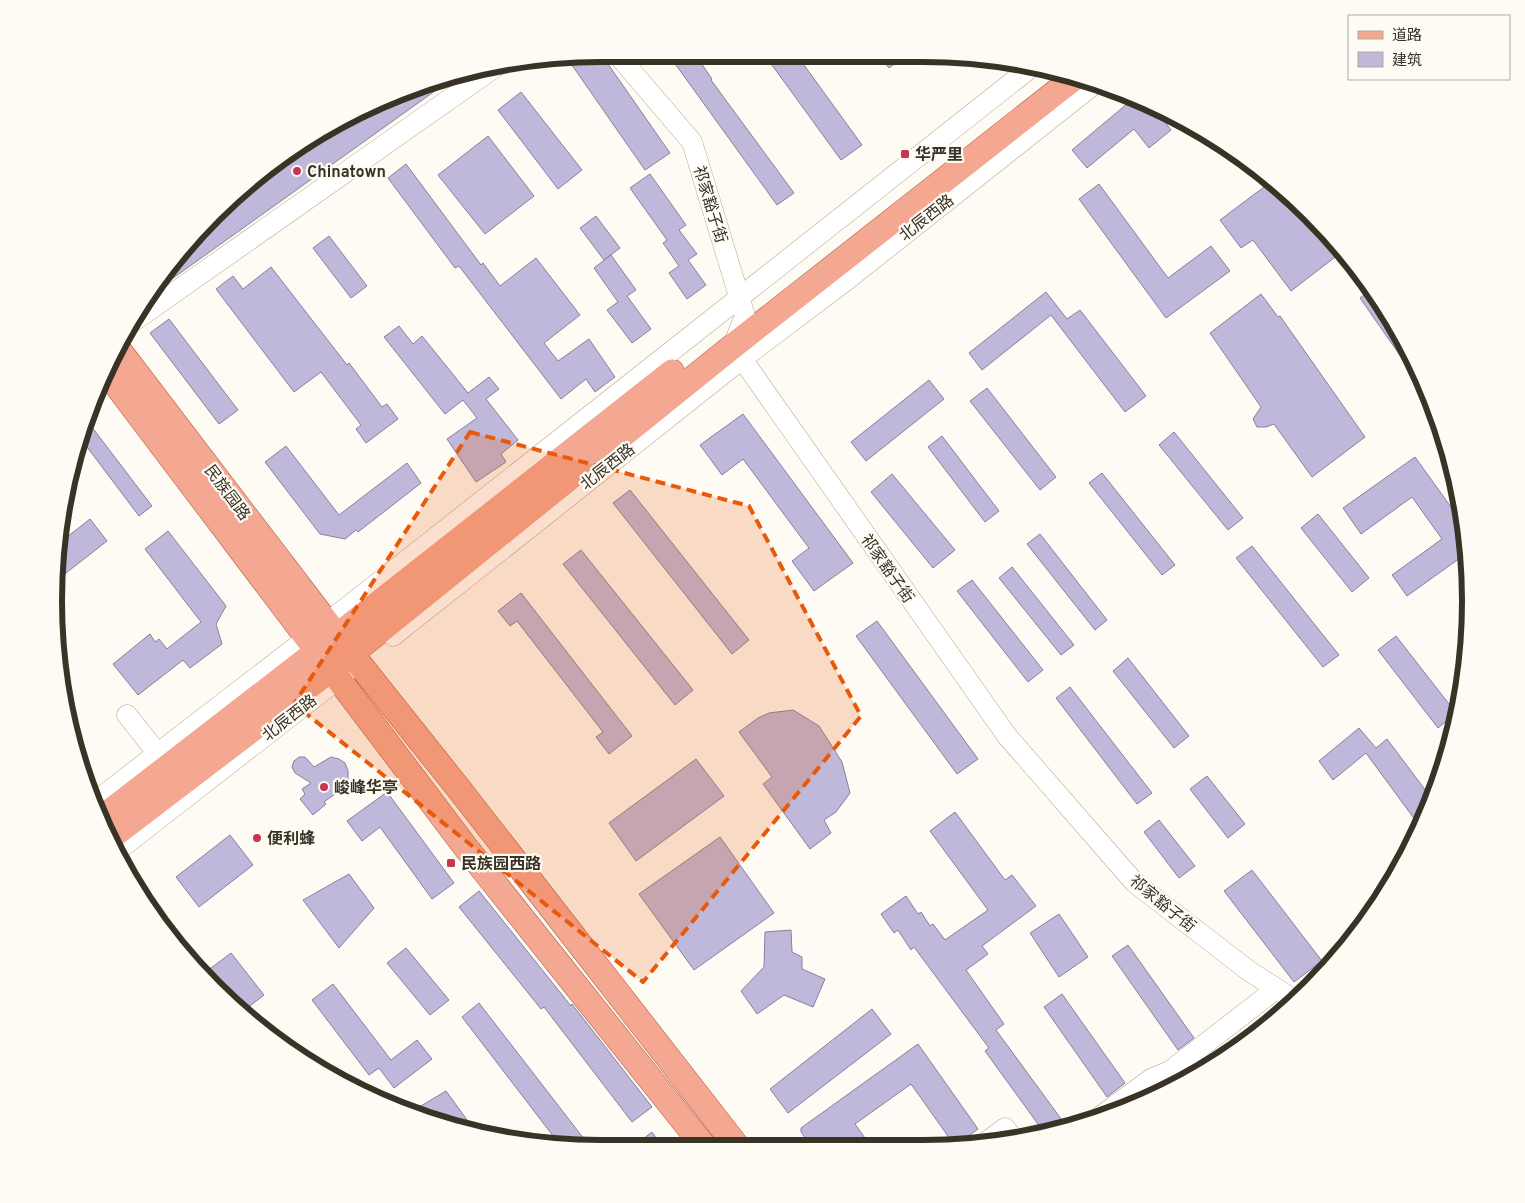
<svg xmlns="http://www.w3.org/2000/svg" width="1525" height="1203" viewBox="0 0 1525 1203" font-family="Overpass,'Noto Sans SC',sans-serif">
	<rect width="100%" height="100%" fill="#fdfbf4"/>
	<g fill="#bfb8da" stroke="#86809f">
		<path d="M601 54 670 153 645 170 567 58Z"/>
		<path d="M668 54H695L712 79 711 80 794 193 777 205Z"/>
		<path d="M764 54H796L862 145 841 160Z"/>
		<path d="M879 55H906L889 68Z"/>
		<path d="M444 79 446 83 162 286 160 284 214 214 327 127Z"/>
		<path d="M521 92 582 170 558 189 498 110Z"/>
		<path d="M1134 98 1152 106 1171 130 1149 148 1134 129 1087 168 1072 150Z"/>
		<path d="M488 136 534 196 485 234 438 175Z"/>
		<path d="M406 164 481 265 483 263 500 286 536 258 580 315 544 343 558 361 589 339 615 377 595 392 586 379 561 399 459 266 455 268 388 178Z"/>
		<path d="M650 174 686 225 679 230 697 254 688 260 706 285 687 299 669 273 679 266 663 243 667 240 630 188Z"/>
		<path d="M1272 181 1284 190 1336 241 1343 251 1291 291 1253 240 1241 248 1220 220Z"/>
		<path d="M1099 184 1168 278 1211 246 1230 271 1166 318 1079 199Z"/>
		<path d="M596 216 620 248 604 260 580 228Z"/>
		<path d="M329 236 367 286 351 298 313 248Z"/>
		<path d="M611 255 636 290 627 296 651 329 632 343 607 310 618 302 594 268Z"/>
		<path d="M271 267 347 365 349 363 382 407 387 404 398 419 366 443 356 429 361 425 321 372 294 392 216 289 233 276 243 289Z"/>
		<path d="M1371 290 1398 327 1418 372 1413 374 1360 298Z"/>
		<path d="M1046 292 1067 319 1080 310 1146 396 1125 412 1051 315 982 370 969 353Z"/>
		<path d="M1261 294 1278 317 1280 316 1365 437 1312 477 1274 424 1266 427H1257L1253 419 1261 407 1210 333Z"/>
		<path d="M169 319 238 410 219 424 150 333Z"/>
		<path d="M399 326 413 344 422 336 468 393 489 377 499 389 486 399 518 440 501 454 506 462 476 482 447 439 477 418 463 400 445 414 384 337Z"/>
		<path d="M929 380 944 399 866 461 851 442Z"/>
		<path d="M987 388 1056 477 1040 490 970 401Z"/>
		<path d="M743 414 853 563 814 591 792 561 809 548 743 459 722 475 700 445Z"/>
		<path d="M88 422 152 506 139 516 81 439Z"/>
		<path d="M1174 432 1243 518 1228 530 1159 445Z"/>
		<path d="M942 436 999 511 985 522 928 447Z"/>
		<path d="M286 446 339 515 407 463 421 483 358 532 356 530 345 539 320 534 265 462Z"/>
		<path d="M1415 457 1466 528 1467 553 1407 596 1392 575 1442 539 1412 497 1361 534 1343 508Z"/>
		<path d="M1102 473 1175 565 1162 575 1089 483Z"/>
		<path d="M892 474 955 550 933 568 871 492Z"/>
		<path d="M630 490 749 640 732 654 613 503Z"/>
		<path d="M1318 514 1369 578 1352 592 1301 528Z"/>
		<path d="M90 519 107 541 57 580 62 541Z"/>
		<path d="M168 531 226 606 216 624 222 644 190 668 183 660 138 695 113 664 150 634 155 642 159 639 167 649 201 622 145 549Z"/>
		<path d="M1040 534 1107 620 1095 630 1027 544Z"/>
		<path d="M1252 546 1339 655 1323 667 1236 558Z"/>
		<path d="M581 550 693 690 675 705 563 564Z"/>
		<path d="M1012 567 1074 645 1061 655 999 578Z"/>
		<path d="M972 580 1043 670 1028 682 957 591Z"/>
		<path d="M521 593 632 736 609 754 596 737 603 732 517 621 510 626 498 611Z"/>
		<path d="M877 621 978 759 957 774 856 636Z"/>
		<path d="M1396 636 1456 713 1438 728 1378 650Z"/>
		<path d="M1128 658 1189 736 1174 748 1113 671Z"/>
		<path d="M1070 687 1152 793 1137 804 1056 698Z"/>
		<path d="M793 710 819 726 842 762 850 793 836 812 824 820 831 833 810 849 763 784 772 777 739 732 758 718 769 713Z"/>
		<path d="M1359 728 1376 748 1387 739 1432 799 1421 828 1366 753 1333 780 1319 761Z"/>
		<path d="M299 757H305L314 767 331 757 339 759 345 763 348 771V779L346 786 324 802 326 804 313 815 300 799 305 794 302 789 311 783 295 773 292 767 294 761Z"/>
		<path d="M696 759 724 796 636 861 609 823Z"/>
		<path d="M1207 776 1245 824 1228 838 1190 789Z"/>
		<path d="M387 792 454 883 432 899 380 827 362 841 347 821Z"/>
		<path d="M955 812 1005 880 1012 875 1036 906 982 946 988 954 966 970 1004 1024 996 1030 1067 1127 1043 1131 985 1051 989 1048 914 947 911 950 898 930 894 933 881 914 906 896 918 914 921 912 930 926 933 924 945 940 988 910 930 831Z"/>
		<path d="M1159 820 1195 866 1179 878 1144 832Z"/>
		<path d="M230 835 253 865 199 907 176 877Z"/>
		<path d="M720 837 774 913 694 970 639 894Z"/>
		<path d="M1252 870 1322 961 1294 982 1224 891Z"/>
		<path d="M349 874 374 908 339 948 303 900Z"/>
		<path d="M479 891 571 1006 572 1004 652 1107 632 1122 544 1007 541 1009 459 907Z"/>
		<path d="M1059 914 1088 957 1059 977 1030 933Z"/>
		<path d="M791 930 792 952 802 957V969L825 979 813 1007 784 995 757 1014 741 991 764 967 765 932Z"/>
		<path d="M1128 945 1194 1038 1178 1050 1112 956Z"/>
		<path d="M406 948 449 1000 430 1015 387 963Z"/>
		<path d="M231 953 264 995 242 1012 214 989 203 974Z"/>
		<path d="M333 984 391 1060 417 1040 432 1059 394 1088 379 1068 369 1075 312 1000Z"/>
		<path d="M1062 994 1125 1083 1107 1097 1044 1007Z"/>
		<path d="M479 1003 591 1148 560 1145 462 1017Z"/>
		<path d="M872 1009 891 1034 788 1113 770 1089Z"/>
		<path d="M918 1044 978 1129 955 1146 911 1084 855 1124 872 1148 813 1149 801 1132V1128Z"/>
		<path d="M446 1091 470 1124 464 1129 409 1113Z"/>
		<path d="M652 1132 664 1149H630Z"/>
	</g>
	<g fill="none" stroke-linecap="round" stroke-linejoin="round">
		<g stroke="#b4a787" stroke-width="21">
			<g id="minor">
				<path d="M617 54 692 142 745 316 733 346 1007 736 1135 883 1249 971 1296 1001"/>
				<path d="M131 323 494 68"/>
				<path d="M393 636 742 359 848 279 1097 82"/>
				<path d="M127 715 166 764"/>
				<path d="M96 801 327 623 1029 69"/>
				<path d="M117 851 346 673"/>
				<path d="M1094 1121 1151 1079 1170 1071 1276 989"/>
				<path d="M985 1143 1005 1128 1013 1138"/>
			</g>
		</g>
		<g stroke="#ad583b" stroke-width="26">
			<g id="major">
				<path d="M118 349 337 636 459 789 739 1149"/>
				<path d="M108 374 467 849 706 1149"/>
				<path d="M103 817 337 636 672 372"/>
				<path d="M111 837 351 654 733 346 1074 78"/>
			</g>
		</g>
		<use href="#minor" stroke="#fff" stroke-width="20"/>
		<use href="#major" stroke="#f4a791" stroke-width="25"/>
	</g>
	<path fill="#e8590c" fill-opacity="0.2" stroke="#e8590c" stroke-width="4" stroke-dasharray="10 6" stroke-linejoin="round" d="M470 432 749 506 861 716 643 982 294 704Z"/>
	<g fill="#c6364f" stroke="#fdfbf4" stroke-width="2">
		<rect x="900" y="149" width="10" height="10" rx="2.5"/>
		<circle cx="297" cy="171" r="5"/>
		<circle cx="324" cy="787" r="5"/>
		<circle cx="257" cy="838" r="5"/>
		<rect x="446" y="858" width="10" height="10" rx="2.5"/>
	</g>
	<g text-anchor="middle" stroke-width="4.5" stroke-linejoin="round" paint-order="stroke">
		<g font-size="16" font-weight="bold" fill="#383325" stroke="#fdfbf4" text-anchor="start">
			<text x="915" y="160">华严里</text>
			<text x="307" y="177">Chinatown</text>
			<text x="334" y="793">峻峰华亭</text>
			<text x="267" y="844">便利蜂</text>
			<text x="461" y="869">民族园西路</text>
		</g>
		<g font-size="16" fill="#383325" stroke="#fdfbf4">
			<text transform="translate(711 204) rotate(73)" y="6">祁家豁子街</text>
			<text transform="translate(926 217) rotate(-38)" y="6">北辰西路</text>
			<text transform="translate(607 466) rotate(-38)" y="6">北辰西路</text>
			<text transform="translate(228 492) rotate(53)" y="6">民族园路</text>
			<text transform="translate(888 568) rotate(55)" y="6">祁家豁子街</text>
			<text transform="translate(289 717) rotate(-38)" y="6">北辰西路</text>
			<text transform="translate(1163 903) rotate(39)" y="6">祁家豁子街</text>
		</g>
	</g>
	<path d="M0 0H1525V1203H0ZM601 62H923A539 539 0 0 1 1462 601V601A539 539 0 0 1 923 1140H601A539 539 0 0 1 62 601V601A539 539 0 0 1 601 62Z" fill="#fdfbf4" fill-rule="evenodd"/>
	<path fill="none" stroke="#383325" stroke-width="6" d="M601 62H923A539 539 0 0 1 1462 601V601A539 539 0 0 1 923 1140H601A539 539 0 0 1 62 601V601A539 539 0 0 1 601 62Z"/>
	<rect x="1348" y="15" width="162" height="65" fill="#fdfbf4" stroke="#aeaba1"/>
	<rect x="1358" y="31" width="25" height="8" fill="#f4a791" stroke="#aeaba1"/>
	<text x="1392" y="40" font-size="15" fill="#383325">道路</text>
	<rect x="1358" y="52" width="25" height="15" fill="#bfb8da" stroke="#aeaba1"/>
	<text x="1392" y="65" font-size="15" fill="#383325">建筑</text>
</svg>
